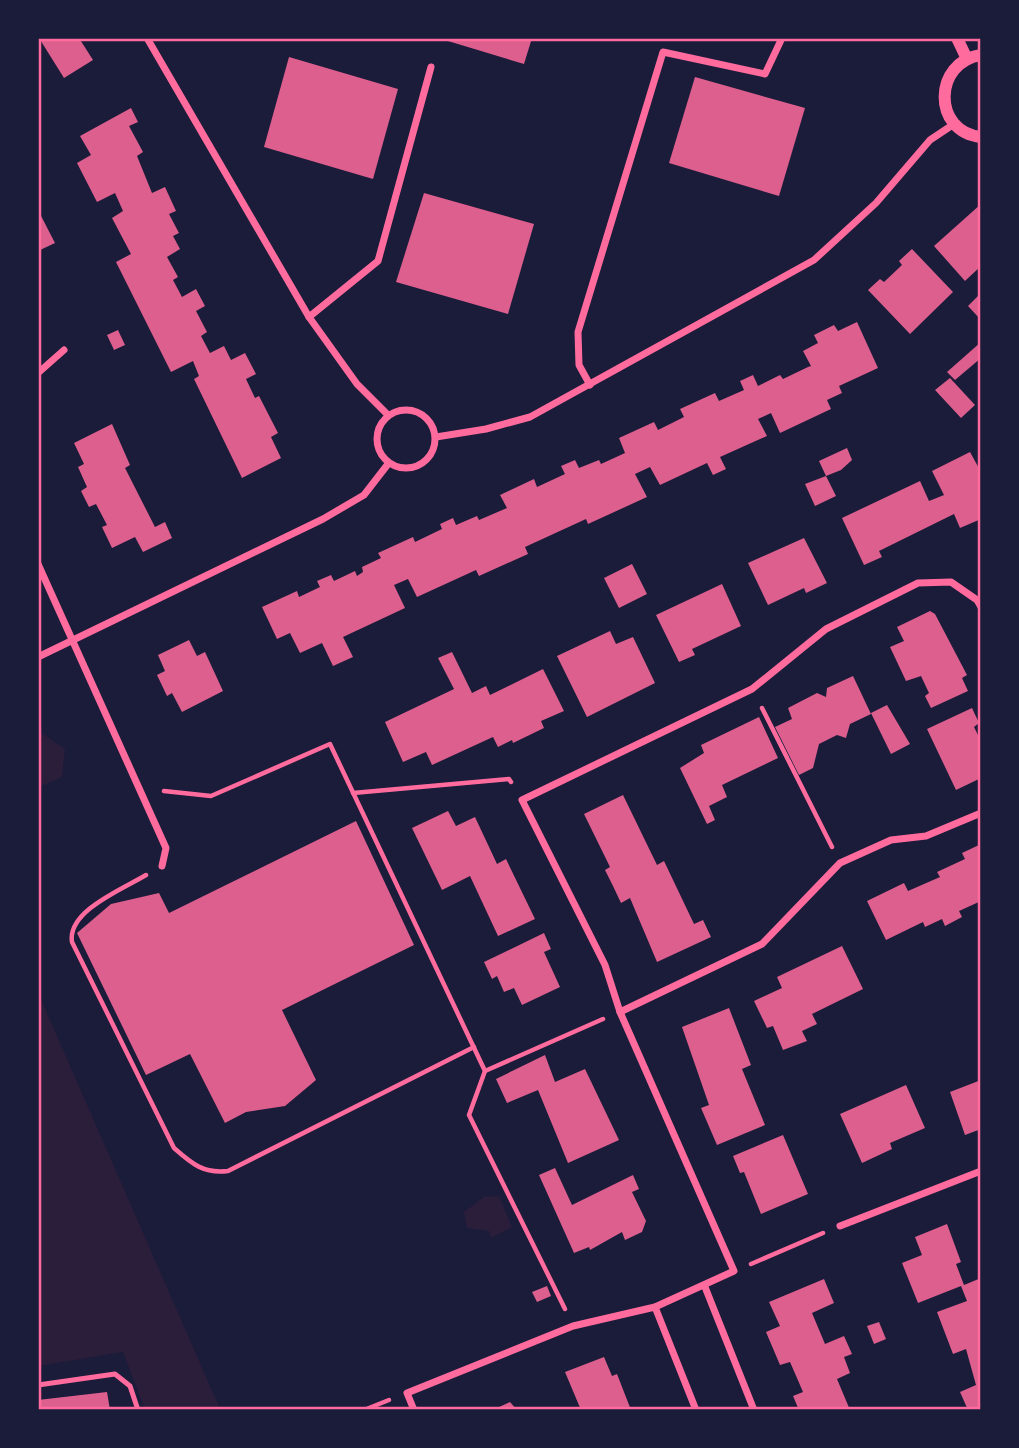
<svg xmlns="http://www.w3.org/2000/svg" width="1019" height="1448" viewBox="0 0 1019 1448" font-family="'Fira Sans',sans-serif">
	<rect width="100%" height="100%" fill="#1b1b3a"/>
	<g fill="#2a1e3b">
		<path d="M38 731 65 749 62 777 39 787Z"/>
		<path d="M38 995H39L220 1409H145L123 1352 39 1366Z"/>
		<path d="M499 1196 512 1227 491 1238 489 1231 467 1228 464 1212 484 1197Z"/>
	</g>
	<g fill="#dd5f8e">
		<path d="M39 38H79L93 60 64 78Z"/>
		<path d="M438 38H532L524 64Z"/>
		<path d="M289 57 398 89 373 179 264 147Z"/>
		<path d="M695 77 805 108 779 196 669 163Z"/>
		<path d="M131 108 138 122 129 126 143 152 137 156 152 193 165 187 176 211 169 214 179 233 173 236 180 249 167 257 178 277 173 280 182 297 196 289 205 306 196 311 207 332 201 336 210 353 224 346 231 360 245 353 256 374 246 379 255 398 259 396 278 433 271 437 281 458 242 478 194 379 199 376 193 361 171 372 116 262 131 254 112 218 123 211 115 193 97 202 77 163 91 155 80 136Z"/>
		<path d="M424 193 534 224 508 314 396 282Z"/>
		<path d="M981 204V266L965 281 934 246Z"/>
		<path d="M38 210 55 243 38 251Z"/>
		<path d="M912 249 953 292 910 334 868 290 880 279 884 282 902 265 899 261Z"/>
		<path d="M979 295 981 297V320L968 306Z"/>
		<path d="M857 322 878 368 839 386 842 393 827 400 831 409 780 433 771 413 758 419 767 436 720 457 726 469 713 475 707 463 660 485 650 467 635 474 647 497 588 524 586 519 525 547 528 554 479 576 476 570 417 597 408 579 394 585 405 608 343 637 353 657 333 666 322 643 300 653 290 633 277 639 262 607 297 591 299 597 320 587 317 581 331 575 334 581 355 571 357 576 363 572 362 567 381 558 378 553 413 537 415 542 442 529 440 524 453 518 456 525 477 516 479 520 507 508 500 495 534 479 537 487 565 474 561 466 575 460 579 468 599 460 601 464 625 453 619 438 654 422 658 430 684 417 680 409 715 393 719 401 744 390 740 381 753 375 758 386 780 375 783 379 808 367 811 366 803 351 818 343 814 335 834 325 838 331Z"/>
		<path d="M118 330 125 345 114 350 107 335Z"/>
		<path d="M981 342V358L955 380 947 372Z"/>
		<path d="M950 378 975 405 961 418 935 390Z"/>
		<path d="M112 424 130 465 125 468 155 527 165 522 172 538 143 552 135 537 112 548 102 527 107 525 96 504 89 507 81 491 87 487 78 467 84 464 74 443Z"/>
		<path d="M847 448 852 460 841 470 826 476 819 461Z"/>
		<path d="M970 452 981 472V519L960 528 954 514 879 551 882 557 864 565 842 518 920 481 929 501 944 495 932 471Z"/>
		<path d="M826 476 836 496 815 506 805 484Z"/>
		<path d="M804 538 827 583 806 593 804 588 768 605 748 563Z"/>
		<path d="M632 564 647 594 619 608 604 578Z"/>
		<path d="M722 584 741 626 692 649 695 655 679 662 656 615Z"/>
		<path d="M930 611 935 614 967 675 962 678 968 691 931 708 925 696 929 693 921 676 906 681 890 647 904 641 897 627Z"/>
		<path d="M610 631 616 644 633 637 655 683 587 717 557 656Z"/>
		<path d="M189 640 197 656 205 652 223 691 182 712 172 693 167 696 157 675 165 671 158 655Z"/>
		<path d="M452 652 472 693 486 686 490 695 543 669 564 711 541 721 544 728 513 743 512 740 498 747 493 737 432 765 426 752 403 762 385 722 454 689 438 658Z"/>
		<path d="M853 676 871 714 850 724 846 738 837 735 819 744 813 768 799 775 775 727 792 719 788 708 817 693 826 697 827 688Z"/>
		<path d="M887 705 910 744 891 754 871 713Z"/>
		<path d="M972 708 979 723 974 727 981 741V778L956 790 927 729Z"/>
		<path d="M759 717 778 758 722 785 727 797 709 806 715 820 707 824 680 768 704 753 701 745Z"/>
		<path d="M623 795 657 865 664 861 694 924 703 920 711 937 657 962 630 898 621 903 613 886 605 870 610 867 584 814Z"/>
		<path d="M448 811 456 826 475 817 497 864 506 859 535 919 498 936 470 876 442 890 412 828Z"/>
		<path d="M356 821 414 945 282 1010 316 1080 285 1106 246 1112 225 1123 190 1054 146 1075 77 933 111 904 159 893 169 913Z"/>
		<path d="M979 845 981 901 959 911 962 917 945 926 942 919 925 927 923 922 886 940 867 901 904 883 908 891 940 877 937 872 965 859 962 853Z"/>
		<path d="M544 933 551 949 544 952 560 987 522 1005 514 988 504 992 497 976 492 979 484 962Z"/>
		<path d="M842 946 863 989 812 1014 817 1024 802 1031 807 1041 783 1050 773 1026 767 1028 754 1001 782 988 777 977Z"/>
		<path d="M729 1008 751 1065 742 1069 765 1125 717 1145 701 1108 709 1105 682 1027Z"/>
		<path d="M545 1055 555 1082 585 1069 619 1140 568 1163 538 1090 507 1103 496 1079Z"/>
		<path d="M981 1080V1129L965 1135 950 1092Z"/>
		<path d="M906 1085 925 1128 890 1143 892 1149 862 1163 840 1114Z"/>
		<path d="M783 1135 808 1194 761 1214 744 1172 740 1173 733 1156Z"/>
		<path d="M555 1168 572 1205 633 1175 639 1189 632 1192 646 1221 642 1232 625 1240 622 1232 590 1250 589 1247 574 1253 539 1175Z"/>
		<path d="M947 1224 961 1262 956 1264 964 1285 981 1278V1410H968L960 1392 976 1385 966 1349 953 1354 937 1312 967 1301 961 1286 918 1303 902 1263 922 1255 915 1237Z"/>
		<path d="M824 1279 834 1303 812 1313 825 1344 844 1336 852 1354 844 1357 850 1373 837 1379 850 1410H799L793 1396 803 1392 797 1378 790 1362 780 1365 766 1332 780 1326 769 1302Z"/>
		<path d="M547 1286 551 1296 537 1302 532 1292Z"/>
		<path d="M879 1322 886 1339 874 1344 867 1326Z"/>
		<path d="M604 1357 612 1376 617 1374 631 1410H581L565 1372Z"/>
		<path d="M107 1392 110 1410H38V1400Z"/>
		<path d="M510 1402 517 1410H489L497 1408Z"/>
	</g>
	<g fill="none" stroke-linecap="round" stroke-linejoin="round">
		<g stroke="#ff6b9d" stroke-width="4.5">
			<path d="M762 708 832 847"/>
			<path d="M164 791 211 796 330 744 485 1071 469 1115 565 1309"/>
			<path d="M353 793 509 779 511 782"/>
			<path d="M146 875C123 889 67 911 72 942L174 1148C192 1164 204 1174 228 1171L474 1047"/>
			<path d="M485 1071 603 1019"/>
			<path d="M751 1264 823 1233"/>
			<path d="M364 1410 389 1400"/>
		</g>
		<path stroke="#ff6b9d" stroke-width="5" d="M38 1385 115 1374 130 1386 138 1410"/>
		<g stroke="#ff6b9d" stroke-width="7">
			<path d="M147 38 309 317 357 384 388 415"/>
			<path d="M309 317 378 261 431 67"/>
			<path d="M38 373 64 350"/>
			<path d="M590 385 579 365 578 332 663 52 765 74 782 38"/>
			<circle cx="406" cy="439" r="29"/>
			<path d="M436 437 486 429 530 417 814 260 876 203 930 140 954 124"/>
			<path d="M38 564 166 848 162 866"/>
			<path d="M38 657 323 519 364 495 388 464"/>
			<path d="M620 1012 762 944 840 863 891 840 926 836 981 813"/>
			<path d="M840 1226 981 1171"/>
			<path d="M705 1287 754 1410"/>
			<path d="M655 1307 696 1410"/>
			<path d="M414 1410 407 1393 573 1326 655 1307 734 1271 620 1012 605 965 522 800 752 689 826 629 918 583 951 582 977 600 981 607"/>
		</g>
		<g stroke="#ff6b9d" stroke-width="12">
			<path d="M957 38 967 59"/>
			<path d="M981 55C933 62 932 132 981 137"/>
		</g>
	</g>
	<rect width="1019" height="1448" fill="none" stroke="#1b1b3a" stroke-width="80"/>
	<rect x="40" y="40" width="939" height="1368" fill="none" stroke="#ff6b9d" stroke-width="2.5"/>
</svg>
